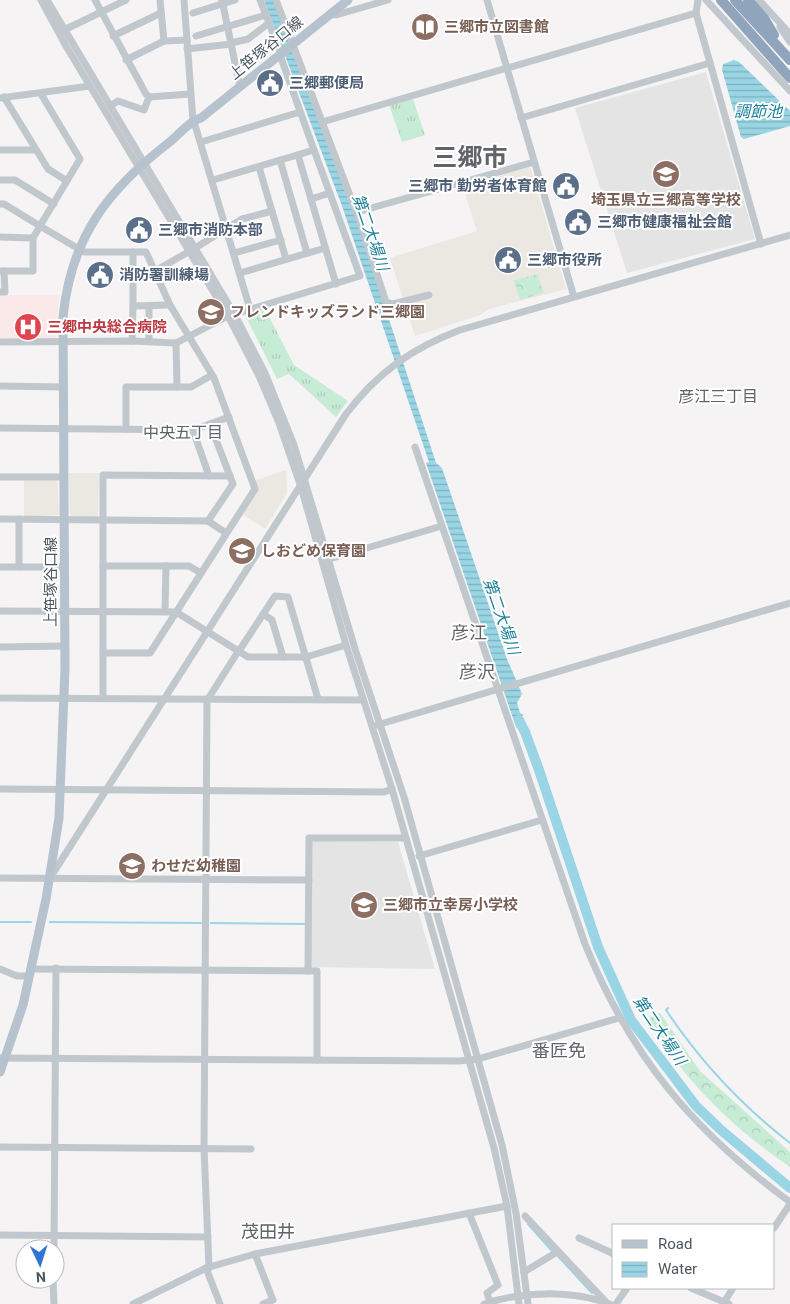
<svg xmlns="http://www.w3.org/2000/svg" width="790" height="1304" viewBox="0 0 790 1304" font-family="Roboto,'Noto Sans JP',sans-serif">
	<defs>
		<pattern id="grass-tufts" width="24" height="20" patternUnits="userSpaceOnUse" patternTransform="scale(1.25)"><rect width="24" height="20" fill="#c7ecd6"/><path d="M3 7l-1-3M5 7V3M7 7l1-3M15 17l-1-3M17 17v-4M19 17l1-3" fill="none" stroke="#adccba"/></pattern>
		<pattern id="forest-crowns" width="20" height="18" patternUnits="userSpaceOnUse" patternTransform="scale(1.25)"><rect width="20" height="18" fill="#c7ecd6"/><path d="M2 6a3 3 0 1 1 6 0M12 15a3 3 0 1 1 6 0" fill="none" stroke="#adccba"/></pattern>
		<pattern id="water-rules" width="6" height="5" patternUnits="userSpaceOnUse" patternTransform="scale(1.25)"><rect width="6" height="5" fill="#99d5e4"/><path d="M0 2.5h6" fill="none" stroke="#7fb0bc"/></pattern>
	</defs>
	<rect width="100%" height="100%" fill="#f5f3f3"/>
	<g fill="#eae8e1">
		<path d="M529 167 531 169 566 289 489 309 480 315 415 336 390 258 477 231 463 187Z"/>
		<path d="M286 470 287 493 265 529 242 514 254 481Z"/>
		<path d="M69 473H99L98 518H72L70 515Z"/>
		<path d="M24 480H57L59 515 24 517Z"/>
	</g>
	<g fill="#e5e4e4">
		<path d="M706 72 755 239 627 273 575 108Z"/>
		<path d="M311 841 398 842 435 969 311 967Z"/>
	</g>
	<path fill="#fae9e8" d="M0 295H59L56 338H0Z"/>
	<g fill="url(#grass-tufts)">
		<path d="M413 99 425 135 402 142 389 105Z"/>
		<path d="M264 307 294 365 348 401 336 417 289 374 277 379 245 315Z"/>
	</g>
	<g fill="url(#forest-crowns)">
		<path d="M538 274 543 293 520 300 514 280Z"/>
		<path d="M660 1013 700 1071 790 1152V1167C734 1129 680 1078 649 1018Z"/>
	</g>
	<g fill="url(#water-rules)">
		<path d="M264 0H273L348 194 436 463 442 468 507 659 522 694 517 703 520 713 524 715 521 716 526 729 522 732 516 727 426 463 429 462 342 206Z"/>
		<path d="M734 60 739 62 790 111V126L744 139 741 137 722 70 723 64Z"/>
	</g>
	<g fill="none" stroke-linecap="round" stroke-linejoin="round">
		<g stroke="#99d5e4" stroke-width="2">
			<path d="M0 922H31"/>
			<path d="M50 922 201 923"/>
			<path d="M211 923 305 924"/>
			<path d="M668 1008 666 1010C700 1061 741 1105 790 1143"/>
			<path d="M528 1224 552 1251"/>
			<path d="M556 1254 592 1293"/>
		</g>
		<path stroke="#99d5e4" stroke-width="10" d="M519 720 525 732 539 770 598 947 631 1020 696 1106 721 1130 790 1188"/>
		<g stroke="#c0c7cd" stroke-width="7">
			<path d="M41 0 66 46 228 316 259 376 279 423 301 487 346 645 392 789 494 1148 507 1206 519 1304"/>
			<path d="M47 0 235 315 265 373 294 445 356 652 404 797 502 1145 516 1213 528 1304"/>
			<path d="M95 0 146 94 149 97 190 94"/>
			<path d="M160 0 164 41"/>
			<path d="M184 0 193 121"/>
			<path d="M222 0 240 87"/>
			<path d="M260 0 281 54"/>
			<path d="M276 0 360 222 386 302 393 304 429 295"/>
			<path d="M487 0 574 297"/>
			<path d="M698 0 696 13 761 244"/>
			<path d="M706 0 790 91"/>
			<path d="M759 0 790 34"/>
			<path d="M193 13 235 0"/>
			<path d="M332 14 336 15 388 0"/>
			<path d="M780 27 790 42"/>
			<path d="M64 30 126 0"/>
			<path d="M113 36 161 13"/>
			<path d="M196 36 266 15"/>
			<path d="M231 43 248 39 269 23"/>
			<path d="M187 49 231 44"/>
			<path d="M126 60 164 41 187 40"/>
			<path d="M4 97 48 169 67 181"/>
			<path d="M0 98 90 86"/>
			<path d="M110 106 118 101 144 110 149 97"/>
			<path d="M521 118 710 63"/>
			<path d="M322 122 696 13"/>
			<path d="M195 125 250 309"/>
			<path d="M201 142 300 112"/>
			<path d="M0 150H36"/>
			<path d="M298 155 336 284"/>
			<path d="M280 160 307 253"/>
			<path d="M259 167 286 259"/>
			<path d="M0 180H15L54 204"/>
			<path d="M213 180 314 150 280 55"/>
			<path d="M311 199 330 193"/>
			<path d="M0 204H4L40 226 80 159 41 94"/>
			<path d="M357 212 534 162"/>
			<path d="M0 237 33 238"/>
			<path d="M195 248 242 219 272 211"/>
			<path d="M234 253 281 240"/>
			<path d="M0 271H33V238L40 226 84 252H146L170 305 214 378 255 489 150 653H103"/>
			<path d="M155 271 190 251"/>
			<path d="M240 273 325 248"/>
			<path d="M0 292H5L4 271"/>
			<path d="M133 306V252"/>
			<path d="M149 306V341"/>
			<path d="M132 341 133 306 170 305"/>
			<path d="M0 342 132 341 176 343 228 316 360 276 314 150"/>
			<path d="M176 343 177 387"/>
			<path d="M0 386 63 387"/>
			<path d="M210 424 229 417"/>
			<path d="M0 428 193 430 210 424 233 484 208 521 0 519"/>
			<path d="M126 429V387H191L212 375"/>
			<path d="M193 430 209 476"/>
			<path d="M415 447 585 944C631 1057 692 1130 790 1202"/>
			<path d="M0 477H63"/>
			<path d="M19 519V567"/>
			<path d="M208 521 226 533"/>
			<path d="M329 559 442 526"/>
			<path d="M103 566H189L201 573"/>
			<path d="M0 567H65"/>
			<path d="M0 611 176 612 248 657H306L346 645"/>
			<path d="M165 611 166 566"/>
			<path d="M263 614 272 620 283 657"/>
			<path d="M0 647 65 646"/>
			<path d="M239 651 275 596 288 597 318 699"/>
			<path d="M0 698 363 700"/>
			<path d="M103 698V475L230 476"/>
			<path d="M207 699 204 1148 209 1268"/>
			<path d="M208 699 239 650"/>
			<path d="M377 725 790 603"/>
			<path d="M0 789 384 792 392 789"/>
			<path d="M419 856 542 820"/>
			<path d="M0 878 309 880"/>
			<path d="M50 878 346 414C377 373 412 348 460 330L790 235"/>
			<path d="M0 969 17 976H29"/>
			<path d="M30 969 317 971V1060"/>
			<path d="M308 971 309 838H406"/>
			<path d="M0 1058 459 1061 478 1059 619 1018"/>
			<path d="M0 1147 251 1149"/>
			<path d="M469 1213 498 1285 487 1293 490 1302"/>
			<path d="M525 1216 605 1301"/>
			<path d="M774 1228 790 1204"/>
			<path d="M0 1235 208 1237"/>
			<path d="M579 1238 614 1254"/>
			<path d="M54 1249 56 968"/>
			<path d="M255 1254 273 1300 263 1304"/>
			<path d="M206 1268 220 1304"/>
			<path d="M524 1272 557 1252"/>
			<path d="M53 1279 54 1304"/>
			<path d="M691 1288 729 1304"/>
			<path d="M133 1304 206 1268 255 1254 507 1206"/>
			<path d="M484 1304C523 1291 571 1290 610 1304"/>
			<path d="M616 1304 627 1288"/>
			<path d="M723 1304 733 1288"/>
		</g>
		<path stroke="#b6c2ce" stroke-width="9" d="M0 1072 23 1005 46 899 59 818 65 668 63 317C71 237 108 189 171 141 179 134 191 120 201 118L348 0"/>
		<g stroke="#90a5bb" stroke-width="10">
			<path d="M721 0 790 78"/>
			<path d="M735 0 790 60"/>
			<path d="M748 0 764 18 774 35"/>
		</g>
	</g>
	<defs>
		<g id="library-disc" transform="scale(1.4375)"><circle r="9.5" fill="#8d6e63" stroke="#fff"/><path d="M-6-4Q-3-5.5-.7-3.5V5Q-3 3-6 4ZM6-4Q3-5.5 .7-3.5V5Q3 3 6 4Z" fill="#fff"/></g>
		<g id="civic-disc" transform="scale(1.4375)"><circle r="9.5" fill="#5c6f8a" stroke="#fff"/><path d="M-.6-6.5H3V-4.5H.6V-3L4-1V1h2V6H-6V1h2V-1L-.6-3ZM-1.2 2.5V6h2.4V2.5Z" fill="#fff"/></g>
		<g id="school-disc" transform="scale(1.4375)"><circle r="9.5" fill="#8d6e63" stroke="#fff"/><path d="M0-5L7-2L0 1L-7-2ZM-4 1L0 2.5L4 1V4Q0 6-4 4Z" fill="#fff"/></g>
		<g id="hospital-disc" transform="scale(1.4375)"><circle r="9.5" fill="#e0444e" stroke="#fff"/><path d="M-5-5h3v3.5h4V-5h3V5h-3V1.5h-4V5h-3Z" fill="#fff"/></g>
	</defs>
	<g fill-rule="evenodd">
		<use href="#library-disc" x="425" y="27"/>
		<use href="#civic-disc" x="270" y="83"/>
		<use href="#school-disc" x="666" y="174"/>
		<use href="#civic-disc" x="566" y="186"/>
		<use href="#civic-disc" x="578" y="222"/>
		<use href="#civic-disc" x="139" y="230"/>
		<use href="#civic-disc" x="508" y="260"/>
		<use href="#civic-disc" x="100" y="275"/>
		<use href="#school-disc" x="211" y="312"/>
		<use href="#hospital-disc" x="28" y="327"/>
		<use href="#school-disc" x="242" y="551"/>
		<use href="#school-disc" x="132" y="866"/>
		<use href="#school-disc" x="364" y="905"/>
	</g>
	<g text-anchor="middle" stroke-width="4" stroke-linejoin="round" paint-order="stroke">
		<g font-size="15" font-weight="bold" fill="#785e54" stroke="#fff" text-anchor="start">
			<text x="444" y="32">三郷市立図書館</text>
			<text x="666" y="205" text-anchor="middle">埼玉県立三郷高等学校</text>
			<text x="230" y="317">フレンドキッズランド三郷園</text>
			<text x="261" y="556">しおどめ保育園</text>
			<text x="151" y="871">わせだ幼稚園</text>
			<text x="383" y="910">三郷市立幸房小学校</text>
		</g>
		<g font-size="15" fill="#4c565e" stroke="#fff">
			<text transform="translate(266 48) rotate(-39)" y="5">上笹塚谷口線</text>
			<text transform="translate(51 582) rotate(-90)" y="5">上笹塚谷口線</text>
		</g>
		<g font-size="15" font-weight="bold" fill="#4e5e75" stroke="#fff" text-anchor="start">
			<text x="289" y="88">三郷郵便局</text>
			<text x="547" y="191" text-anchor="end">三郷市 勤労者体育館</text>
			<text x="597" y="227">三郷市健康福祉会館</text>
			<text x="158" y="235">三郷市消防本部</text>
			<text x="527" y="265">三郷市役所</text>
			<text x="119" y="280">消防署訓練場</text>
		</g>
		<g font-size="15" font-weight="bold" fill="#be3a42" stroke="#fff" text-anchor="start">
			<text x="47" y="332">三郷中央総合病院</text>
		</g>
		<g font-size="16" font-style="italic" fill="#1b7f9a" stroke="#fff">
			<text x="758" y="117">調節池</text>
			<text transform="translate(371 232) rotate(71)" y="6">第二大場川</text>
			<text transform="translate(502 616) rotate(71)" y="6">第二大場川</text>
			<text transform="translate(660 1030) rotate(56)" y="6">第二大場川</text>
		</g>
		<g font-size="16" fill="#606367" stroke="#fff">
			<text x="718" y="402">彦江三丁目</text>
			<text x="183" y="438">中央五丁目</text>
		</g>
		<g font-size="18" fill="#606367" stroke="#fff">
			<text x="469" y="639">彦江</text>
			<text x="477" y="678">彦沢</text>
			<text x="559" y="1057">番匠免</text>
			<text x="268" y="1238">茂田井</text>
		</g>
		<g font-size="25" font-weight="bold" fill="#606367" stroke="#fff">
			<text x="470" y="166">三郷市</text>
		</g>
	</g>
	<rect x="612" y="1224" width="162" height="65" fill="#ffffff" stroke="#b7bbbf"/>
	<rect x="622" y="1240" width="25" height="8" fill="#b6c2ce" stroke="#b7bbbf"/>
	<text x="658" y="1249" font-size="15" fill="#4c565e">Road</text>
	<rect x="622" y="1262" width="25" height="15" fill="url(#water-rules)" stroke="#b7bbbf"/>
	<text x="658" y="1274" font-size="15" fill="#4c565e">Water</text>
	<g transform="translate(40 1264) rotate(176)"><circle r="24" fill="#ffffff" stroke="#b7bbbf"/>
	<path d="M0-4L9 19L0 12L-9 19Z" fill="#2f76d3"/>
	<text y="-8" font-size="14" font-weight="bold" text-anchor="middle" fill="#4c565e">N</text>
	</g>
</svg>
